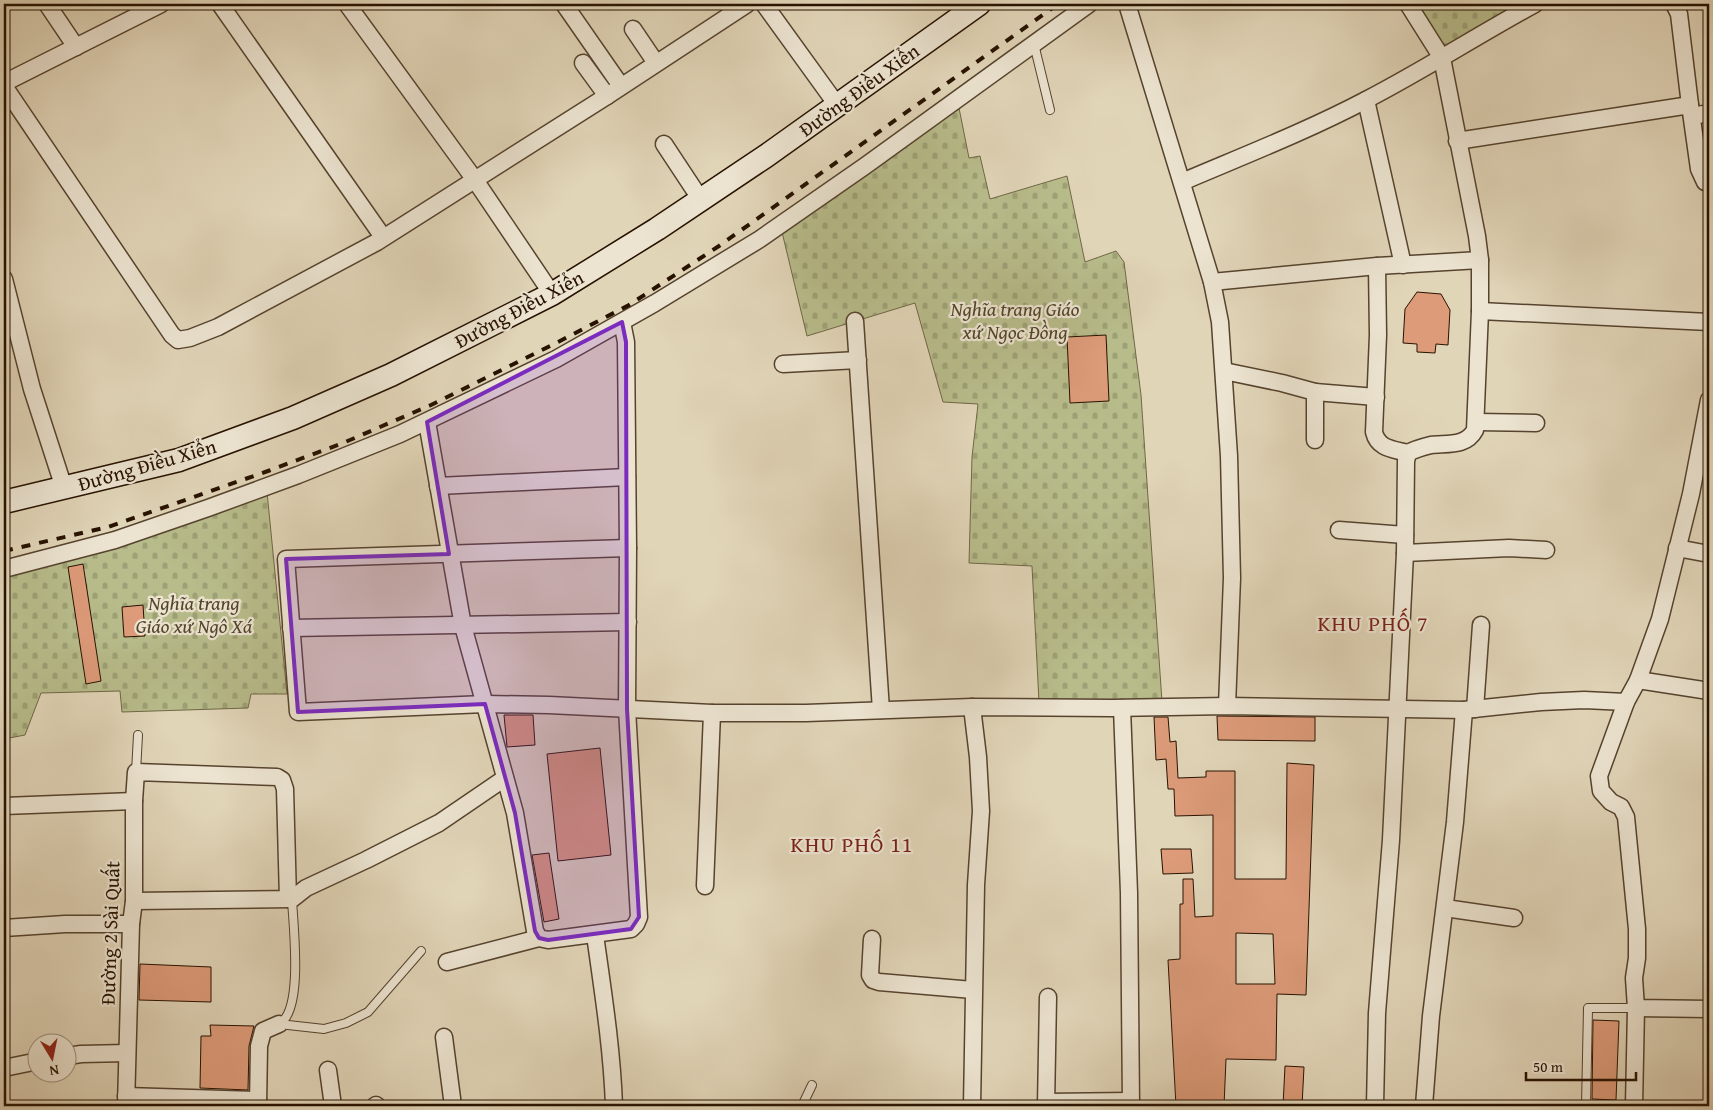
<svg xmlns="http://www.w3.org/2000/svg" width="1713" height="1110" viewBox="0 0 1713 1110" font-family="'Gentium Book Plus',serif">
	<defs>
		<pattern id="cemetery-stones" width="16" height="16" patternUnits="userSpaceOnUse" patternTransform="scale(1.25)"><rect width="16" height="16" fill="#b8bc8b"/><path d="M2 7V4a2 2 0 0 1 4 0v3zM10 15v-3a2 2 0 0 1 4 0v3z" fill="#9ea176"/></pattern>
	</defs>
	<rect width="100%" height="100%" fill="#e1d5b8"/>
	<filter id="stains"><feTurbulence type="fractalNoise" baseFrequency=".004" numOctaves="4"/><feColorMatrix values="0 0 0 0 .2 0 0 0 0 .09 0 0 0 0 .02 0 0 0 .5 -.17"/></filter>
	<radialGradient id="worn" r=".72"><stop offset=".6" stop-color="#630" stop-opacity="0"/><stop offset="1" stop-color="#630" stop-opacity=".3"/></radialGradient>
	<g fill="url(#cemetery-stones)" stroke="#706746">
		<path d="M1414 4H1524L1444 51Z"/>
		<path d="M959 108 969 158 980 156 990 199 1067 176 1085 262 1116 251 1124 262 1141 395 1162 702H1039L1032 566 969 563 972 457 978 404 943 402 915 303 807 336 782 232Z"/>
		<path d="M267 492 287 694H251L248 708 122 712 120 691 41 693 25 735 4 739V575Z"/>
	</g>
	<g fill="#dd9b79" stroke="#271200" fill-rule="evenodd">
		<path d="M1417 292 1441 294 1450 310 1448 345 1436 344 1435 353 1417 352V344L1403 343 1405 309Z"/>
		<path d="M1106 335 1109 401 1070 403 1067 337Z"/>
		<path d="M83 564 101 681 86 684 68 567Z"/>
		<path d="M143 605 145 636 124 637 122 607Z"/>
		<path d="M504 715H533L535 745 507 747Z"/>
		<path d="M1217 716 1315 717V741L1218 740Z"/>
		<path d="M1154 717H1168L1170 742 1176 741 1178 778 1206 777V771H1235V879H1286L1287 763 1314 765 1306 995 1277 994 1276 1060 1226 1059 1224 1106H1176L1168 960 1180 959V904H1183V879H1193L1195 917 1213 916V815L1175 816 1174 789H1168L1166 759 1156 760ZM1236 933 1273 934 1275 984H1236Z"/>
		<path d="M600 748 611 855 558 861 547 754Z"/>
		<path d="M1161 849H1191L1193 873 1163 874Z"/>
		<path d="M549 853 559 919 544 922 532 855Z"/>
		<path d="M140 964 211 967V1002L139 1000Z"/>
		<path d="M1593 1020 1619 1021 1616 1100 1592 1099Z"/>
		<path d="M210 1025 254 1026 249 1046 248 1090 200 1088 201 1036H211Z"/>
		<path d="M1285 1066 1304 1067 1302 1106H1283Z"/>
	</g>
	<g fill="none" stroke-linecap="round" stroke-linejoin="round">
		<g stroke="#56432e" stroke-width="10">
			<g id="lane">
				<path d="M1034 44 1050 110"/>
				<path d="M136 772 138 735"/>
				<path d="M279 1024 324 1029 346 1023 368 1012 421 951"/>
				<path d="M279 1024C304 1011 293 924 292 899"/>
				<path d="M802 1106 812 1085"/>
				<path d="M1586 1106 1588 1008H1636"/>
			</g>
		</g>
		<g stroke="#56432e" stroke-width="19">
			<g id="street">
				<path d="M47 4 76 47"/>
				<path d="M220 4 383 237"/>
				<path d="M347 4 475 180 552 294"/>
				<path d="M564 4 621 86"/>
				<path d="M764 4 837 105"/>
				<path d="M1127 4 1212 282 1220 322 1229 456 1232 578 1227 706"/>
				<path d="M1674 4 1679 14 1690 105 1699 169 1705 182 1709 183"/>
				<path d="M633 29 656 63"/>
				<path d="M583 63 607 96"/>
				<path d="M4 83 161 4"/>
				<path d="M4 86 172 335 178 340 190 338 218 327 377 242 607 96 747 4"/>
				<path d="M1366 100 1403 265"/>
				<path d="M1692 116 1709 113"/>
				<path d="M1457 141 1690 105"/>
				<path d="M664 144 701 200"/>
				<path d="M1182 182C1243 156 1307 131 1366 100 1424 70 1478 35 1535 4"/>
				<path d="M1377 266 1378 335 1374 432C1378 449 1393 449 1408 453"/>
				<path d="M4 279 32 389 64 488"/>
				<path d="M1212 282 1377 266 1480 260"/>
				<path d="M1480 311 1709 322"/>
				<path d="M855 321 881 710"/>
				<path d="M783 364 858 360"/>
				<path d="M1224 371 1282 383 1315 392V440"/>
				<path d="M1315 392 1376 397"/>
				<path d="M1709 400 1691 494 1660 619 1638 680 1626 702 1599 776 1601 791 1611 802 1621 807 1626 817 1637 929V958L1634 978 1636 1008 1709 1009"/>
				<path d="M427 422 463 626 515 813 535 931 539 938 548 940 631 929 636 924 639 917 627 709 628 548 626 342 622 322"/>
				<path d="M1476 422 1536 423"/>
				<path d="M438 486 627 477"/>
				<path d="M1339 530 1405 535"/>
				<path d="M628 548 286 559 298 712 485 704 549 705 712 713H806L972 707 1112 708 1227 706 1464 710 1541 702 1584 700 1626 702"/>
				<path d="M1677 548 1709 554"/>
				<path d="M1405 553 1509 548 1546 550"/>
				<path d="M4 569 115 540 208 508 298 475 400 434 556 359 655 303 760 239 865 166 1089 4"/>
				<path d="M291 628 628 622"/>
				<path d="M1638 680 1709 691"/>
				<path d="M972 707 978 757 981 811 976 885 972 1106"/>
				<path d="M1122 708 1129 893 1131 1106"/>
				<path d="M1475 709 1481 625"/>
				<path d="M4 806 134 801"/>
				<path d="M705 886 712 713"/>
				<path d="M134 901 292 899 306 888 366 860 439 823 505 778"/>
				<path d="M1445 908 1514 918"/>
				<path d="M4 928 65 924H131"/>
				<path d="M595 935C603 992 612 1049 614 1106"/>
				<path d="M872 939 870 975 873 980 879 982 973 990"/>
				<path d="M447 962 539 938"/>
				<path d="M444 1037 453 1106"/>
				<path d="M68 1056 81 1054 127 1053"/>
				<path d="M4 1068 38 1061"/>
				<path d="M328 1070 333 1106"/>
				<path d="M126 1096 258 1100"/>
				<path d="M1046 1102 1131 1101"/>
				<path d="M126 1106 131 924 134 901V801L136 772 277 777 282 780 285 789 288 899"/>
				<path d="M258 1106 259 1046 263 1031 279 1024"/>
				<path d="M376 1106V1105"/>
				<path d="M1046 1106 1048 997"/>
				<path d="M1375 1106 1377 1013 1391 840 1405 553 1406 461 1408 453C1415 449 1423 447 1431 445 1447 443 1466 447 1475 430L1480 311V260L1477 236 1442 58 1408 4"/>
				<path d="M1424 1106 1431 1016 1455 822 1464 710"/>
				<path d="M1634 1106 1636 1008"/>
			</g>
		</g>
		<g stroke="#271200" stroke-width="25">
			<path id="secondary" d="M4 502 179 460 293 418 391 375 552 294 657 229 766 156 979 4"/>
		</g>
		<use href="#lane" stroke="#ece4d1" stroke-width="8"/>
		<use href="#street" stroke="#ece4d1" stroke-width="16"/>
		<use href="#secondary" stroke="#ece4d1" stroke-width="22"/>
		<path stroke="#271200" stroke-width="4" stroke-dasharray="9 9" stroke-linecap="butt" d="M4 551 108 527 268 471 343 443 431 405 560 341 629 305 719 246 1058 4"/>
	</g>
	<path fill="#7b2cbf" fill-opacity="0.2" stroke="#7b2cbf" stroke-width="4" stroke-linejoin="round" d="M622 322 626 342 627 709 639 917 631 929 548 940 539 938 535 931 515 813 485 704 298 712 286 559 449 554 427 422Z"/>
	<g text-anchor="middle" stroke-width="4.5" stroke-linejoin="round" paint-order="stroke">
		<g font-size="20" fill="#271200" stroke="#ece4d1">
			<text transform="translate(859 90) rotate(-36)" y="7">Đường Điều Xiển</text>
			<text transform="translate(519 309) rotate(-28)" y="7">Đường Điều Xiển</text>
			<text transform="translate(147 465) rotate(-16)" y="7">Đường Điều Xiển</text>
			<text transform="translate(110 933) rotate(-88)" y="7">Đường 2 Sài Quất</text>
		</g>
		<g font-size="20" font-style="italic" fill="#52452a" stroke="#ece4d1">
			<text x="1015" y="316">Nghĩa trang Giáo<tspan x="1015" dy="23">xứ Ngọc Đồng</tspan></text>
			<text x="194" y="610">Nghĩa trang<tspan x="194" dy="23">Giáo xứ Ngô Xá</tspan></text>
		</g>
		<g font-size="22" letter-spacing="1" fill="#7a1f14" stroke="#ece4d1">
			<text x="1373" y="631">KHU PHỐ 7</text>
			<text x="852" y="852">KHU PHỐ 11</text>
		</g>
	</g>
	<rect width="1713" height="1110" fill="none" stroke="#e1d5b8" stroke-width="20"/>
	<rect x="5" y="5" width="1703" height="1100" fill="none" stroke="#271200" stroke-width="2.5"/>
	<rect x="10" y="10" width="1693" height="1090" fill="none" stroke="#271200"/>
	<g transform="translate(52 1058) rotate(170)"><circle r="24" fill="#ece4d1" stroke="#9d907d"/>
	<path d="M0-4L9 19L0 12L-9 19Z" fill="#8f2418"/>
	<text y="-8" font-size="14" font-weight="bold" text-anchor="middle" fill="#271200">N</text>
	</g>
	<path d="M1526 1072v8h110v-8" fill="none" stroke="#271200" stroke-width="2.5"/>
	<text x="1533" y="1072" font-size="15" fill="#271200" stroke="#ece4d1" stroke-width="4" paint-order="stroke">50 m</text>
	<rect width="100%" height="100%" filter="url(#stains)"/>
	<rect width="100%" height="100%" fill="url(#worn)"/>
</svg>
